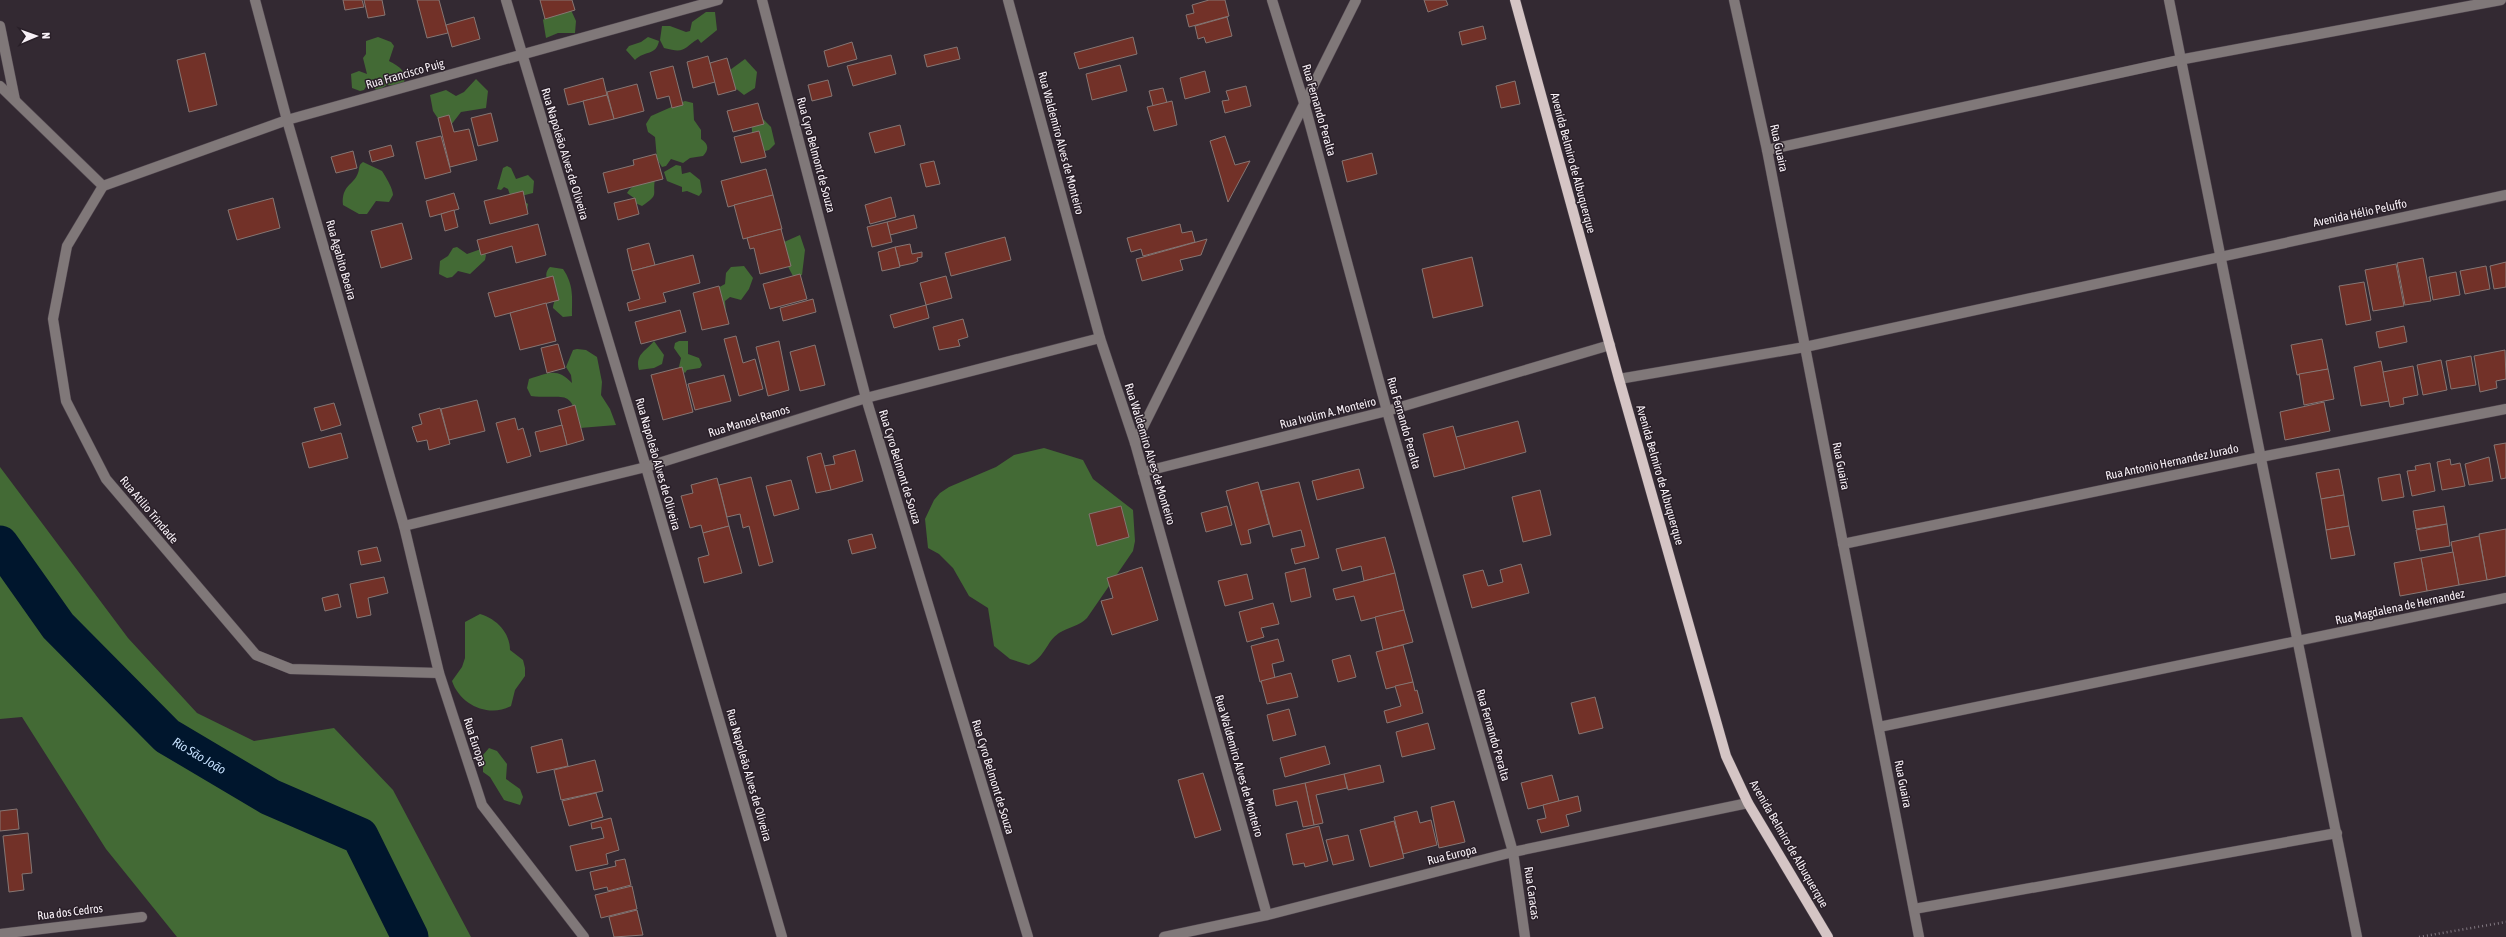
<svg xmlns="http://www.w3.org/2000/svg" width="2506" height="937" viewBox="0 0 2506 937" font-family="'Asap Condensed',sans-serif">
	<rect width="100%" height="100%" fill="#332932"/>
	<g fill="#436a35">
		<path d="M571 10 576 21 575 33H558L546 38 543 20 549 13Z"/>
		<path d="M706 12H715L717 30 701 43 698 39C683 48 686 54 664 48L660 40 662 26H670L686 32 690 31 692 22Z"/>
		<path d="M378 37 391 42 394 46 389 61C398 66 407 70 404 83L396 86 387 85 377 91 371 84 367 85 364 90 360 91 352 88 351 74 359 71 367 74 363 58 366 54V41Z"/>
		<path d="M648 37 659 41C656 56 645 50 635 60L626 50 629 46 641 42Z"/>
		<path d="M745 59 757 72 755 88 744 95 734 87 730 70Z"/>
		<path d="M476 79 488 91 486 108 461 112 451 125 443 126 433 111 430 95 446 90 456 96 464 92Z"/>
		<path d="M685 101 693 103 694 120 701 130V139C709 144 709 150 703 156L690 158 683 163 671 159 666 166 662 167 657 159 655 137 648 132 646 124 651 116Z"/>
		<path d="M763 119 771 127 775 144 769 150 761 152C755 143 751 138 752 126Z"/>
		<path d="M363 162 382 171C386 177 393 189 393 195L389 202 376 201 367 214H359L343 205C341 185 354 185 358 173 360 168 358 165 363 162Z"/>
		<path d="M676 165 681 166 682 174 690 172 700 180 702 192 699 196 687 191 682 192V187L667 181 664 172Z"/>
		<path d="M507 166 511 168 516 179 528 175 534 181 533 193 521 196 522 200 528 204 527 212 512 201 508 189 504 187 501 190 497 189 503 168Z"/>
		<path d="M655 179C652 196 660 194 642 206L633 202 634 198 627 193C632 184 645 180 655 179Z"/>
		<path d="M800 235 805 250 802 275 794 278 784 259V242Z"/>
		<path d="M457 247 467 254 481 249 486 255 485 260 470 274 458 271 452 277 447 278 439 274 440 261 448 256 453 248Z"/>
		<path d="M744 266 753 278 749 289 741 300 730 297 725 301 726 312 716 289 725 284 726 273 731 267Z"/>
		<path d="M550 267 563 269C574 285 572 297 572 316L563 317 553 308C553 304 556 299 555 295 553 285 540 277 550 267Z"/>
		<path d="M654 341 664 355 662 364 654 368 639 370C635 354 645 352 654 341Z"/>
		<path d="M679 341H688V354L699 358 702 365 700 368 687 370 685 373 679 367 681 358 674 348 675 343Z"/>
		<path d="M577 349 586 350 597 357 602 382 601 395 610 409 616 425 580 428C570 386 566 400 531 396L527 388 529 379C548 373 557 367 572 383L571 375 566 367 573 350Z"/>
		<path d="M1044 448 1083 460 1093 479 1133 510 1135 541 1133 551 1087 618C1079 626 1069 627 1059 633 1045 643 1047 655 1029 665L1010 659 994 646 988 608 969 596 953 568 939 554 928 548 925 519 934 500 940 493 949 487 996 467 1014 455Z"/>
		<path d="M0 467 128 638 197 713 254 741 334 728 393 790 471 937H177L106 849 22 717 0 719Z"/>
		<path d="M480 614C497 619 510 633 510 650L523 660 525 668V676L515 690 511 706C489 718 460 705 452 681L462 667 465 658V622Z"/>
		<path d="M489 748 497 751 507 764 506 779 520 789 523 797 520 805 504 800 490 777 483 772V755Z"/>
	</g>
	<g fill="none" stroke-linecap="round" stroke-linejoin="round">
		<path stroke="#00162d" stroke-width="37" id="s1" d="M0 544 58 626 167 736 270 797 360 836 410 937"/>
	</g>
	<g fill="#723128" stroke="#867673">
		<path d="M343 0H362L364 7 345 10Z"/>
		<path d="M364 0H382L385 15 368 18Z"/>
		<path d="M417 0H439L448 33 427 38Z"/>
		<path d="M540 0H572L575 10 545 19Z"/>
		<path d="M1209 0H1225L1229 16 1189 27 1186 15 1194 13 1192 5Z"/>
		<path d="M1424 0H1446L1448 5 1428 12Z"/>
		<path d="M474 17 480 39 452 47 446 25Z"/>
		<path d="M1227 17 1232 36 1206 43 1204 37 1198 39 1195 26Z"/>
		<path d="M1483 26 1486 39 1462 45 1459 32Z"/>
		<path d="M1133 37 1137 54 1079 69 1074 53Z"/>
		<path d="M852 42 857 59 828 67 824 51Z"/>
		<path d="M957 47 960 59 927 67 924 55Z"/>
		<path d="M205 53 217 105 189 112 177 60Z"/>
		<path d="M891 55 896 74 853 86 847 66Z"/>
		<path d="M708 56 715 82 693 88 687 62Z"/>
		<path d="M727 58 736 90 718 95 710 63Z"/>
		<path d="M1120 65 1127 91 1092 100 1086 74Z"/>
		<path d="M673 66 683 105 672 108 669 96 657 99 650 72Z"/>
		<path d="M1205 71 1210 92 1185 99 1180 78Z"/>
		<path d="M603 78 607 95 568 105 564 89Z"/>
		<path d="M828 80 832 96 812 101 808 85Z"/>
		<path d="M1515 81 1520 104 1501 108 1496 86Z"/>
		<path d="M637 84 644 111 614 119 607 92Z"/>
		<path d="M1246 86 1251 106 1225 113 1222 101 1229 100 1226 91Z"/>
		<path d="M1163 88 1167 103 1153 106 1149 91Z"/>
		<path d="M607 95 614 119 589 125 583 101Z"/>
		<path d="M1172 101 1177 125 1154 131 1147 107Z"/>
		<path d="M758 103 764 124 733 132 727 111Z"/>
		<path d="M491 113 498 141 478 146 471 118Z"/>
		<path d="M449 115 454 132 469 129 477 160 450 167 438 118Z"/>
		<path d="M900 125 905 145 875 153 869 133Z"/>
		<path d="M759 131 766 157 741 163 734 137Z"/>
		<path d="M441 136 451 172 425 179 416 142Z"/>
		<path d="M1225 136 1235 165 1250 161 1228 202 1210 141Z"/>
		<path d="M391 145 394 156 372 162 369 151Z"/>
		<path d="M353 151 357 168 336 173 331 157Z"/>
		<path d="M1372 153 1377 174 1347 182 1342 161Z"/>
		<path d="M656 154 663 179 608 193 603 173 634 165 633 160Z"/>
		<path d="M934 161 940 184 926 187 920 164Z"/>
		<path d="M766 169 773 195 728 207 721 181Z"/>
		<path d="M523 191 528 214 490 224 484 201Z"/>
		<path d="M454 193 459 209 430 217 426 201Z"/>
		<path d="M773 195 782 229 743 239 734 205Z"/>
		<path d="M891 197 896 217 870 224 865 205Z"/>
		<path d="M273 198 280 228 237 240 228 210Z"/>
		<path d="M635 198 639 214 618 220 614 203Z"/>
		<path d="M454 210 458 227 445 231 441 214Z"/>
		<path d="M914 215 917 228 890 235 887 222Z"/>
		<path d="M887 222 892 242 872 247 867 227Z"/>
		<path d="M402 223 412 259 381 268 371 231Z"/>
		<path d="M538 224 546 255 516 263 512 246 481 255 477 240Z"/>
		<path d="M1180 224 1182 233 1192 231 1195 242 1143 256 1141 249 1131 252 1127 238Z"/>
		<path d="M781 229 791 266 760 274 754 248 750 249 747 238Z"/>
		<path d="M1005 237 1011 260 951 276 945 253Z"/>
		<path d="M1207 239 1201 255 1180 260 1183 270 1142 281 1136 259Z"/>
		<path d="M649 243 655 265 632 271 627 249Z"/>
		<path d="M910 244 912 254 922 252V257L917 258 918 261 914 263 900 266 895 247Z"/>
		<path d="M895 247 900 267 882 271 878 252Z"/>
		<path d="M693 255 700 283 663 293 666 302 629 311 627 303 640 299 632 271Z"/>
		<path d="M1472 257 1483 306 1433 318 1422 269Z"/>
		<path d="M2423 258 2431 301 2405 305 2397 263Z"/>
		<path d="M2506 262V287L2494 289 2490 266Z"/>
		<path d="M2396 264 2404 306 2373 311 2365 270Z"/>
		<path d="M2486 266 2490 289 2465 294 2460 271Z"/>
		<path d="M2456 272 2460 295 2433 300 2429 277Z"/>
		<path d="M800 274 807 299 770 309 763 284Z"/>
		<path d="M553 276 559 300 495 317 488 293Z"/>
		<path d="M946 276 952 298 926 305 920 283Z"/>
		<path d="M2364 282 2371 320 2346 325 2339 286Z"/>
		<path d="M719 286 729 324 702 330 693 293Z"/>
		<path d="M813 299 816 312 783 321 780 308Z"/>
		<path d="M546 303 556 341 520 350 510 313Z"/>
		<path d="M926 305 929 318 894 328 890 315Z"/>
		<path d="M680 310 686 332 641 344 635 322Z"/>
		<path d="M963 319 968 337 958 340 960 346 939 350 933 327Z"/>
		<path d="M2404 326 2407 342 2379 348 2376 332Z"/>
		<path d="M736 336 743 363 755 359 763 389 739 396 724 339Z"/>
		<path d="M2322 339 2328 369 2297 375 2291 345Z"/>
		<path d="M779 341 789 390 768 396 756 347Z"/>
		<path d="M558 344 565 368 547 373 541 348Z"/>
		<path d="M815 345 825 385 800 391 790 352Z"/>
		<path d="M2505 350 2506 379 2496 381 2497 388 2480 392 2474 356Z"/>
		<path d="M2471 356 2476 385 2451 389 2446 361Z"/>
		<path d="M2441 360 2447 390 2423 395 2417 365Z"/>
		<path d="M2381 361 2389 401 2361 406 2354 367Z"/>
		<path d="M2413 366 2418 395 2403 398 2404 404 2390 407 2383 372Z"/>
		<path d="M682 367 693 412 663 420 651 375Z"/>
		<path d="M2328 369 2334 399 2304 405 2299 374Z"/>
		<path d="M724 375 731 401 695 410 688 384Z"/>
		<path d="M477 400 485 431 449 440 441 409Z"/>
		<path d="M2324 402 2330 431 2285 440 2280 412Z"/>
		<path d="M334 403 341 425 321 431 314 408Z"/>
		<path d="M575 405 584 440 567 445 558 410Z"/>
		<path d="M440 408 450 444 429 450 427 440 417 442 412 427 422 424 419 414Z"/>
		<path d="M515 418 518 430 523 428 531 456 507 463 496 423Z"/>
		<path d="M1518 421 1526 452 1464 469 1456 437Z"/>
		<path d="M562 425 567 445 540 452 535 432Z"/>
		<path d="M1453 426 1465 469 1434 477 1423 434Z"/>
		<path d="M341 433 348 458 309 468 302 443Z"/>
		<path d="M2506 443V478L2501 479 2494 445Z"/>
		<path d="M855 450 863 481 831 490 824 466 835 464 833 456Z"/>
		<path d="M821 453 831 490 816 493 807 457Z"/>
		<path d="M2489 457 2493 481 2469 485 2465 464Z"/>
		<path d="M2450 459 2451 465 2460 463 2465 486 2442 490 2437 462Z"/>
		<path d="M2430 463 2435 491 2412 496 2407 471 2416 470 2415 466Z"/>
		<path d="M1359 469 1364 488 1317 500 1312 481Z"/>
		<path d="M2339 469 2344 495 2321 499 2316 473Z"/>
		<path d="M2400 474 2404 497 2382 501 2378 478Z"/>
		<path d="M751 477 773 562 759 566 749 526 743 528 740 514 727 517 719 485Z"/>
		<path d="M717 478 729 526 703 533 701 525 690 528 681 496 693 493 691 485Z"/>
		<path d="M791 480 799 509 774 516 766 486Z"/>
		<path d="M1258 482 1269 524 1248 530 1251 543 1241 545 1226 491Z"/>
		<path d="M1299 482 1319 558 1295 564 1291 549 1305 546 1301 530 1273 537 1261 491Z"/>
		<path d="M1540 490 1551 535 1523 542 1512 497Z"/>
		<path d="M2344 495 2349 526 2326 530 2321 499Z"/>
		<path d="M1121 506 1129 537 1097 546 1089 514Z"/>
		<path d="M1227 506 1232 525 1206 532 1201 513Z"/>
		<path d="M2444 506 2447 524 2416 529 2413 511Z"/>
		<path d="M2447 524 2450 546 2420 551 2416 530Z"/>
		<path d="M729 526 742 573 704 583 698 558 709 555 703 533Z"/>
		<path d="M2349 526 2355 555 2331 559 2326 530Z"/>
		<path d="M2506 529V576L2487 580 2479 534Z"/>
		<path d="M872 534 876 548 852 554 848 540Z"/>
		<path d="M2479 536 2487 580 2459 585 2451 542Z"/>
		<path d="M1385 537 1395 573 1364 581 1361 566 1342 571 1336 549Z"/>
		<path d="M377 547 381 561 361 565 358 551Z"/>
		<path d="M2453 552 2459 585 2427 591 2421 558Z"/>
		<path d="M2421 558 2427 591 2400 596 2394 563Z"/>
		<path d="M1521 564 1529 593 1472 608 1463 575 1483 570 1488 586 1503 582 1500 570Z"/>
		<path d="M1142 567 1158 620 1112 635 1101 601 1113 598 1107 578Z"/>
		<path d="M1305 568 1311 597 1291 602 1285 573Z"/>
		<path d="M1395 573 1404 610 1361 621 1354 596 1336 600 1333 589Z"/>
		<path d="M1247 574 1253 599 1225 606 1218 581Z"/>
		<path d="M384 577 388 593 368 598 371 615 357 618 350 584Z"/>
		<path d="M338 594 341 607 325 611 322 598Z"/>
		<path d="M1273 603 1279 624 1261 628 1264 637 1247 642 1239 612Z"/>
		<path d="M1404 610 1413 642 1383 650 1375 617Z"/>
		<path d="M1278 639 1284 661 1272 664 1275 678 1260 682 1251 646Z"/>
		<path d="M1403 645 1413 682 1386 689 1376 652Z"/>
		<path d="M1350 655 1356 677 1338 682 1332 660Z"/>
		<path d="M1291 673 1298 697 1267 704 1261 681Z"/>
		<path d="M1413 682 1415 691 1417 690 1423 713 1387 723 1384 711 1401 706 1395 686Z"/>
		<path d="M1595 697 1603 728 1579 734 1571 703Z"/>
		<path d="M1289 709 1296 735 1273 741 1267 715Z"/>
		<path d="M1428 723 1435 749 1402 757 1396 732Z"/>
		<path d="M562 739 568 766 537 773 531 747Z"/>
		<path d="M1325 746 1330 764 1285 777 1280 758Z"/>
		<path d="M595 760 603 791 561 800 554 770Z"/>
		<path d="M1380 765 1384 782 1348 790 1344 774Z"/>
		<path d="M1203 773 1221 830 1195 838 1178 780Z"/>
		<path d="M1344 774 1347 788 1316 795 1323 823 1314 825 1305 783Z"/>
		<path d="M1552 775 1559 801 1528 809 1521 783Z"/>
		<path d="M1305 783 1314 825 1303 827 1297 801 1276 806 1273 790Z"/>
		<path d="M596 793 603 817 569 826 562 801Z"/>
		<path d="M1578 796 1581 811 1566 815 1569 826 1541 833 1537 820 1546 818 1543 805Z"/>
		<path d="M1454 801 1465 842 1439 848 1431 807Z"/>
		<path d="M17 809 19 829 0 831V811Z"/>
		<path d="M1417 811 1420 823 1431 820 1437 845 1403 854 1394 817Z"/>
		<path d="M611 818 619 850 606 854 608 864 576 871 570 846 604 838 601 827 592 829 591 823Z"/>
		<path d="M1394 821 1404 858 1370 867 1360 830Z"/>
		<path d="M1319 826 1328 861 1305 867 1304 863 1293 865 1286 834Z"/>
		<path d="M28 833 32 873 22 874 24 890 9 892 3 836Z"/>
		<path d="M1348 835 1354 860 1333 865 1326 840Z"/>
		<path d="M625 859 631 885 608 891 607 887 594 890 590 872 616 866 615 861Z"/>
		<path d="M632 886 637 909 601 918 595 895Z"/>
		<path d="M637 910 643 935 614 937 609 917Z"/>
	</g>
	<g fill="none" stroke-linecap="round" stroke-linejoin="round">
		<g stroke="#4f454e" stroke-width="11">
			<g id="minor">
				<path d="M255 0 287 120 404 526 439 673 482 805 584 937"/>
				<path d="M506 0 646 467 782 937"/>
				<path d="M762 0 866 398 1028 937"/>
				<path d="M1008 0 1100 338 1135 443 1267 915"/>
				<path d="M1272 0 1305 106 1387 411 1513 852 1525 937"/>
				<path d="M1734 0 1767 150 1919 937"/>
				<path d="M2169 0 2357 937"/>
				<path d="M0 26 15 100"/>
				<path d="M0 86 103 186"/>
				<path d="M1767 150 2179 60 2501 0"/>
				<path d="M103 186 67 246 53 319 66 401 106 479 256 655 291 669 439 673"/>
				<path d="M103 186 287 120 718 0"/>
				<path d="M1619 379 1805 347 2506 195"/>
				<path d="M1135 443 1356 0"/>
				<path d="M1143 472 1387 411 1610 345"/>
				<path d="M404 526 646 467 866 398 1100 338"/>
				<path d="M1843 544 2261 457 2506 409"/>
				<path d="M1879 727 2506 598"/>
				<path d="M1914 909 2337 833"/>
				<path d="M0 934 142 917"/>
				<path d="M1164 937 1267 915 1513 852 1748 803"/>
			</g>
		</g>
		<g stroke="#4f454e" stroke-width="11">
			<path id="major" d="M1515 0 1619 379 1726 756 1748 803 1828 937"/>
		</g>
		<path stroke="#817880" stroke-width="2.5" stroke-dasharray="1 3" stroke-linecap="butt" d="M2419 937 2506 922"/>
		<use href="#minor" stroke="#807879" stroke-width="10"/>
		<use href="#major" stroke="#d5c5c5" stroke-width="10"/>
	</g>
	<g text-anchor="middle" stroke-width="3" stroke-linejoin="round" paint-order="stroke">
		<g font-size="12" fill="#f8f1f7" stroke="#291f28">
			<text transform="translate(405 74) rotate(-16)" y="4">Rua Francisco Puig</text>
			<text transform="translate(1319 110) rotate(74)" y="4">Rua Fernando Peralta</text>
			<text transform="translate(1061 143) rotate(75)" y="4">Rua Waldemiro Alves de Monteiro</text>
			<text transform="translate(1779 148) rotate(78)" y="4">Rua Guaira</text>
			<text transform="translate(565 154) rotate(73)" y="4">Rua Napoleão Alves de Oliveira</text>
			<text transform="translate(816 155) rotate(75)" y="4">Rua Cyro Belmont de Souza</text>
			<text transform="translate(1573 163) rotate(75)" y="4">Avenida Belmiro de Albuquerque</text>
			<text transform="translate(2360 213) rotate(-12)" y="4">Avenida Hélio Peluffo</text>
			<text transform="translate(341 260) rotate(74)" y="4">Rua Agabito Boeira</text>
			<text transform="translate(1328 413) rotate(-14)" y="4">Rua Ivolim A. Monteiro</text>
			<text transform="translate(749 421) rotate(-17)" y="4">Rua Manoel Ramos</text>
			<text transform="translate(1404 423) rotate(74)" y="4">Rua Fernando Peralta</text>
			<text transform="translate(1150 454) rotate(73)" y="4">Rua Waldemiro Alves de Monteiro</text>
			<text transform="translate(2172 462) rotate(-12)" y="4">Rua Antonio Hernandez Jurado</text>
			<text transform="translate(658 464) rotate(74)" y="4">Rua Napoleão Alves de Oliveira</text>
			<text transform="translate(1841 466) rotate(79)" y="4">Rua Guaira</text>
			<text transform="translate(900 467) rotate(73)" y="4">Rua Cyro Belmont de Souza</text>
			<text transform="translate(1660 475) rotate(74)" y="4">Avenida Belmiro de Albuquerque</text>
			<text transform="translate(149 510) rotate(50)" y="4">Rua Atilio Trindade</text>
			<text transform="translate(2400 607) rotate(-12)" y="4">Rua Magdalena de Hernandez</text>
			<text transform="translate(1493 735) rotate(74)" y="4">Rua Fernando Peralta</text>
			<text transform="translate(475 742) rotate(72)" y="4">Rua Europa</text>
			<text transform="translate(1239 766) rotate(74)" y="4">Rua Waldemiro Alves de Monteiro</text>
			<text transform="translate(749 775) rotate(74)" y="4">Rua Napoleão Alves de Oliveira</text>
			<text transform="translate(993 777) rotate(73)" y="4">Rua Cyro Belmont de Souza</text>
			<text transform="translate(1903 784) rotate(79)" y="4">Rua Guaira</text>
			<text transform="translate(1789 844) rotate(60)" y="4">Avenida Belmiro de Albuquerque</text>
			<text transform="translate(1452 855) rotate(-14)" y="4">Rua Europa</text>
			<text transform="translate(1532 893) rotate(82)" y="4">Rua Caracas</text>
			<text transform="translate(70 912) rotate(-7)" y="4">Rua dos Cedros</text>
		</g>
		<g font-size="13" font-style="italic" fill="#c4dffc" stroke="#291f28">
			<text dy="5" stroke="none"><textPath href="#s1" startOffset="293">Rio São João</textPath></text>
		</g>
	</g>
	<g transform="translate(36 36) rotate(88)" stroke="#291f28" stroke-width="3" paint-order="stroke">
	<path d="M0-3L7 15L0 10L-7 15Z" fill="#f8f1f7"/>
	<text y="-6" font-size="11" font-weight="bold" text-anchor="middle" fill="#f8f1f7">N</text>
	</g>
</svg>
